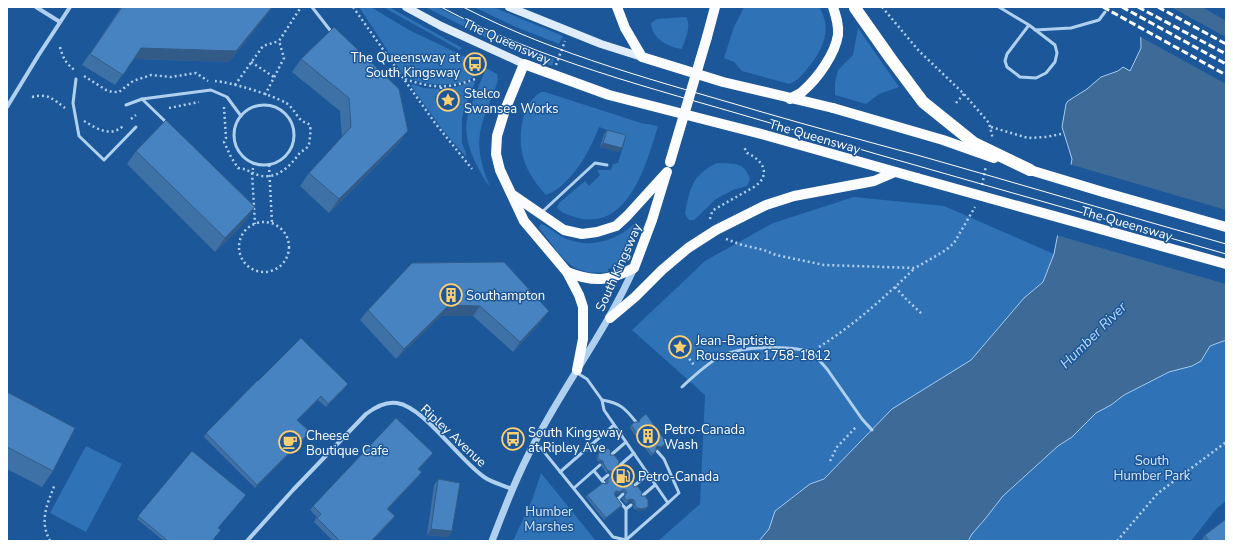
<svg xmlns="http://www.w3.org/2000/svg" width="1233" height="548" viewBox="0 0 1233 548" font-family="'Nunito Sans',sans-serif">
	<rect width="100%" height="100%" fill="#1b5799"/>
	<g fill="#2f72b6">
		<path d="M359 7H371L409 30 472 60 471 64 478 68 480 65H481L479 73C461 89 422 87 403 74Z"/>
		<path d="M383 7H389L462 48 460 50Z"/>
		<path d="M425 7H437L501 38 554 59 552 66 497 43Z"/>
		<path d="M474 7H493L563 36 559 44 516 27Z"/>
		<path d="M744 7H819C833 29 823 49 808 68 802 75 798 81 789 84L742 71 734 62 724 58 734 27Z"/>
		<path d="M686 17C692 26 685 39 682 49 668 47 652 39 651 23L657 19Z"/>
		<path d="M858 28 899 87 879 94 866 104 835 95V83L838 70 853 55Z"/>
		<path d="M486 68 497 74 498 80C493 97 483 115 480 133 477 152 483 170 490 187 477 169 461 138 468 115 473 99 480 83 486 68Z"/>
		<path d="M473 81 475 82 464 110 462 118V143L466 153V157L442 129 411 86 412 84 424 88 439 89 440 92 435 97C436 104 437 106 444 108L452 102 451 95 446 92V89L457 87Z"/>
		<path d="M541 92H545L641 123 658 126C649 156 634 213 597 219 591 219 587 220 582 219 572 216 564 215 557 208L559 203 585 181 589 186 600 175 597 170H611L613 164 618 163 626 137 599 127C590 151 571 186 546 195 525 172 516 150 523 119 525 108 531 98 541 92Z"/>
		<path d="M717 163C734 164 744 161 750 179L747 186 733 190 716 199 694 220H689L685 214C690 188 692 175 717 163Z"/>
		<path d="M854 197 944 206 1054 254 1043 282 1024 298 971 360 872 430 824 479 810 484 775 511 769 529 759 541H658L700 504 705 395 632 330 705 261 773 223Z"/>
		<path d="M542 224C552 229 559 237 570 240 592 248 617 240 634 224V225C629 240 625 265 608 269V272C569 277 562 256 539 228L540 225Z"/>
		<path d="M1226 332V501L1216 509 1191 541H968L972 534 985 519 1003 496 1058 446 1072 437 1096 413 1111 405 1124 395 1169 372 1192 366 1201 361 1210 346 1217 342Z"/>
		<path d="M86 446 122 464 86 532 50 513Z"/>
		<path d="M541 473 596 541H513L532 500Z"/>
	</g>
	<path fill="#3e6a98" stroke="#a4ccf2" d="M1140 7H1226V340L1210 346 1201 361 1192 366 1169 372 1124 395 1111 405 1096 413 1072 437 1058 446 1003 496 985 519 972 534 968 541H759L769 529 775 511 810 484 824 479 892 409 971 360 1024 298 1043 282 1054 254 1072 159 1062 127 1066 104 1068 101 1087 89 1101 77 1118 71 1123 67 1130 71 1141 48Z"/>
	<g fill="#1b5799">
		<path d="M1138 7H1171L1226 37V84L1139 36Z"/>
		<path d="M1202 7H1226V21L1223 19Z"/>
		<path d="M1069 164 1226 210V284L1056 235Z"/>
	</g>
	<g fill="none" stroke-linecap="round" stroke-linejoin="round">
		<g stroke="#b0d0f0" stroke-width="2.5" stroke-dasharray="2 3" stroke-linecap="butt">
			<path d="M353 7 435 123 472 169"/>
			<path d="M882 7 919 51 964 94 989 123 992 135V138"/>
			<path d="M60 47C63 58 66 64 76 71"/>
			<path d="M251 62 274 77"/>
			<path d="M556 65 565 41"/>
			<path d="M84 76 106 90 112 92H119L133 81 151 75 171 77 196 73 208 81"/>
			<path d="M405 79C435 89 448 89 478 78"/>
			<path d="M215 81C230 82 273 95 286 103 293 107 297 117 302 121 305 123 308 122 310 126 311 129 310 139 309 144 308 149 302 150 299 154 292 163 283 174 270 176 255 178 251 169 238 168L231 157 224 142 226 138 224 107"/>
			<path d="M235 85 263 46 279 41"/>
			<path d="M441 87V101"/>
			<path d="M265 95 284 58 279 41 301 7"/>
			<path d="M32 97C48 93 53 99 65 108"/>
			<path d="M956 103 964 94"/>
			<path d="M169 108 199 102"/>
			<path d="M131 119 136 115"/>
			<path d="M84 121C96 128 110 138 123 126"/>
			<path d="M991 127 1028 138 1046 137 1061 134"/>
			<path d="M254 163 252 173 255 224"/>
			<path d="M269 165 272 223"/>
			<path d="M982 185 986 166"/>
			<path d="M710 219 712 212 715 209 754 187C772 175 763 160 747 153L744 147"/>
			<circle cx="264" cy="247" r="25"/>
			<path d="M726 239 742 245 764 250 776 255 824 265 915 268 946 250 954 243 975 207"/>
			<path d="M895 287 907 300 922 314"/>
			<path d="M680 347 694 365"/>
			<path d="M819 347C854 325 885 297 915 268"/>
			<path d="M830 461 837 447 857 426"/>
			<path d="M50 541C39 520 47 505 55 484"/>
			<path d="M1117 541 1158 493 1226 442"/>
		</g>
		<g stroke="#b0d0f0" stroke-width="3">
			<path d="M312 7 333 34"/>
			<path d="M999 7 1029 25 1055 45 1057 53 1055 62 1046 73 1036 78 1020 77 1007 67 1005 61 1007 54 1029 25"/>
			<path d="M1035 30 1071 28 1099 20 1105 12"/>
			<path d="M76 79 73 103 79 136 104 160 136 127"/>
			<path d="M142 99 168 124"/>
			<path d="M126 105 142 99 211 90 227 97 241 116"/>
			<circle cx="264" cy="135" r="30"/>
			<path d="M542 212 595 163 607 165"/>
			<path d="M682 387C694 376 706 364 721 356 744 345 788 346 812 352L827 369 862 419 872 430"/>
			<path d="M602 400C620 403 625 408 636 422"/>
			<path d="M536 442 613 537 626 540 668 503 604 410 602 400 587 379 577 373"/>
			<path d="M657 451 664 459 679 493 668 503"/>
			<path d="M611 455 626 442"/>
			<path d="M619 466 634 453"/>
			<path d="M594 471 604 483"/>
			<path d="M560 472 614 425"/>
			<path d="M602 480 608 475"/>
			<path d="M634 486 648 474"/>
			<path d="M574 488 600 465"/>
			<path d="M642 496 655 485"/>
			<path d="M617 499 626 509V540"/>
			<path d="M618 499 623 494"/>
			<path d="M626 509 631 505"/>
		</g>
		<g stroke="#b0d0f0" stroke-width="4">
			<path d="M36 7 60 22"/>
			<path d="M7 107 38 56 70 7"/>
			<path d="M247 541 293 490 366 414C375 407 385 401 397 403 424 407 459 460 484 477 493 483 503 485 512 489"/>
		</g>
		<path stroke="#b0d0f0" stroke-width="7" d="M492 541C505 507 518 473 536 440 567 381 607 329 634 268"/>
		<g stroke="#deecfb" stroke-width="8">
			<path d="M406 7 441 26 524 64"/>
			<path d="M509 7 601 44 642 57"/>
		</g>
		<g stroke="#fafcff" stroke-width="10">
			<path d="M617 7 625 28 642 57 723 82 833 108"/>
			<path d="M707 37 715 7"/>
			<path d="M790 99C794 96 800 94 803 91 818 78 835 54 838 35 839 25 836 16 833 7"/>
			<path d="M1030 170 1103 192 1226 227"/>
			<path d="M513 195 564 230 582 234 597 232 616 226 627 216 667 172"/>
			<path d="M567 272C595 283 608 281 634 268L652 220 666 174"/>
			<path d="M610 318 635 297 662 270 688 248 716 230 766 205 794 196 874 181 895 172"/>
			<path d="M577 370 583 339V307L579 295 567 272 524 221 500 170 496 154 497 136 505 110 524 64 609 95 765 135 917 178"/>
		</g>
		<g stroke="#fff" stroke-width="1">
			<path d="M441 7C541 61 652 88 760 120 915 166 1071 209 1226 254"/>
			<path d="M463 7C558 56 661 82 762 112 814 127 865 141 917 155 1020 184 1123 215 1226 244"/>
		</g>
		<g stroke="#fff" stroke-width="3" stroke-dasharray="7 3" stroke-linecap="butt">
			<path d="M1103 7 1226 75"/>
			<path d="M1122 7 1226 64"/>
			<path d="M1138 7 1226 54"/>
			<path d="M1158 7 1226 44"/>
		</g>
		<g stroke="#fafcff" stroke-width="10">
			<path d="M833 108 943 140 994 158"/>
			<path d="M670 162 707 37"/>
			<path d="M917 178 1226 264"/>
		</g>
		<path stroke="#fff" stroke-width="12" d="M855 8 891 59 923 102 974 143 1030 170"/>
	</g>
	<g fill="#3e71a6">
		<path d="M121 7H273L229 62 134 59 115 85 82 65Z"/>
		<path d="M301 59 408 131 398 144 329 213 300 186 309 173 342 138 340 111 292 72Z"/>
		<path d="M607 130 619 152 600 147 604 134Z"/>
		<path d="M136 151 246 221 215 252 127 164Z"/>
		<path d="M412 263 542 321 513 352 473 316H441L396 359 360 320 368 310Z"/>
		<path d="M258 381 348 384 345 388 326 407 318 400 298 420 307 436 255 488 204 437 206 433Z"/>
		<path d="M7 392 53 471 42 487 7 469Z"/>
		<path d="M640 419 666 445 660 449H656L655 453 651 456 630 428 631 425 638 422Z"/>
		<path d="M601 450 610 455 641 496 646 509 640 511 636 510 633 507 634 504 632 502 629 501 626 504 622 499 626 494 623 491 618 494H614L622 505 621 507 604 520 586 497 587 495 606 484V481L611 475 610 473H606L602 467V463L599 462 597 460V456Z"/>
		<path d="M192 451 219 529 212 541H164L137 519Z"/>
		<path d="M433 453 430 457 419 469V476L388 509 395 516 392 520 372 541H333L314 522 317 517 310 510 313 506Z"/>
		<path d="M438 479 452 531 448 537 427 535 434 485Z"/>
		<path d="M1205 535 1226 541H1203L1202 540Z"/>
	</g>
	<g fill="#325c87">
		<path d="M272 7H273L229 62 134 59 115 85 141 48Z"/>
		<path d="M408 131 398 144 329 213 339 199Z"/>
		<path d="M603 143 622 148 619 152 600 147Z"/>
		<path d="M255 207 246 221 215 252 225 238Z"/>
		<path d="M449 305 480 306 473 316H441L396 359 404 349Z"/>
		<path d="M549 311 542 321 513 352 520 342Z"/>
		<path d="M348 384 345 388 326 407 328 404Z"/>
		<path d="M321 396 318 400 295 423 297 420Z"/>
		<path d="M310 432 307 436 255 488 257 485Z"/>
		<path d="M667 443 666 445 660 449H655L657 446Z"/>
		<path d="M433 453 430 457 416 473 418 469Z"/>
		<path d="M600 460 603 461 602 463 599 462Z"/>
		<path d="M608 471H611L610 473H606Z"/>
		<path d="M422 472 419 476 385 513 387 509Z"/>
		<path d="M624 489 623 491 618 494 615 493 616 491Z"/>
		<path d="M630 499 634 500 632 502 629 501 626 504Z"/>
		<path d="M622 505 621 507 604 520 606 518Z"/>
		<path d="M648 507 646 509 640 511 636 510 637 508Z"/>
		<path d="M395 516 392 520 372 541H371Z"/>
		<path d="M431 529 452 531 448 537 427 535Z"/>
	</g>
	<g fill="#4883c1" stroke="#325c87">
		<path d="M122 7H272L236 51 141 48 123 75 90 54Z"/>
		<path d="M334 27 399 89 408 131 339 199 309 173 351 127 349 98 301 59Z"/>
		<path d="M166 120 255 207 225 238 136 151Z"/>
		<path d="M607 130 626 135 622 148 603 143Z"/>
		<path d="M504 262 549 311 520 342 480 306 449 305 404 349 368 310 412 263Z"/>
		<path d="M301 338 348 384 328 404 321 396 297 420 310 432 257 485 206 433 258 380V381Z"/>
		<path d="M7 392 75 428 53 471 7 447Z"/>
		<path d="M646 414 667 443 661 447 657 446 656 448V451L652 454 631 425 635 422H639L640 419Z"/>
		<path d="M396 418 433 453 418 469 422 472 387 509 395 516 371 541H349L348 540 347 541H340L317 518 321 514 313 506Z"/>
		<path d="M604 448 609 449 611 451 610 455H614L619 461 618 466H622L634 481 633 486 635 487 637 486 642 492 641 496H645L648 500V507L642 509 637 508 635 505V502L634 500 630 499 627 501 624 497 627 492 624 489 620 492 616 491 614 494 622 505 606 518 587 495 603 483 606 484 608 483V479L612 474 611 471H608L604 465 603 461 600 460 598 458V454L601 450Z"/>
		<path d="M192 451 246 495 218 528 221 530 212 541H168L138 516Z"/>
		<path d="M438 479 460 483 452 531 431 529Z"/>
		<path d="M1226 519V541H1209L1205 535Z"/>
	</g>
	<defs>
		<g id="bus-ring" transform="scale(1.15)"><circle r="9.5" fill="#1b5799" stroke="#ffcf70" stroke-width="1.5"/><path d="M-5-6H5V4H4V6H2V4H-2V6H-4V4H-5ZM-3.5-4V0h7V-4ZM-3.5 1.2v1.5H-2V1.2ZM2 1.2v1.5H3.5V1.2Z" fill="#ffcf70"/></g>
		<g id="sight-ring" transform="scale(1.15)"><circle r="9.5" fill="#1b5799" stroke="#ffcf70" stroke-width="1.5"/><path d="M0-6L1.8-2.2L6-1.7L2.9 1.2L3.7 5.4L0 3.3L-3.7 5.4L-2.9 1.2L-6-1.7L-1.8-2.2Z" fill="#ffcf70"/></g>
		<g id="building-ring" transform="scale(1.15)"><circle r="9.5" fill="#1b5799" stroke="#ffcf70" stroke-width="1.5"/><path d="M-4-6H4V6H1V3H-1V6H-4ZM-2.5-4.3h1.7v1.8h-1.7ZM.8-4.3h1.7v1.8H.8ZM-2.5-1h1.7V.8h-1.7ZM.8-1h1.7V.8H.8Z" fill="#ffcf70"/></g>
		<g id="cafe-ring" transform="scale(1.15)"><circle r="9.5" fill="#1b5799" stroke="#ffcf70" stroke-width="1.5"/><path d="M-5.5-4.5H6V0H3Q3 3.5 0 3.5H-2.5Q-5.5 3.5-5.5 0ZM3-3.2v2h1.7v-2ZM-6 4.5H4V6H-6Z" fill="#ffcf70"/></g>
		<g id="fuel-ring" transform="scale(1.15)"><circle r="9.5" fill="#1b5799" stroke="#ffcf70" stroke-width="1.5"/><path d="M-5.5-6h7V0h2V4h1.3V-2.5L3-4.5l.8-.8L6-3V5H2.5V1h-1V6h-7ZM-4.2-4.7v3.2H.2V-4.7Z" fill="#ffcf70"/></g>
	</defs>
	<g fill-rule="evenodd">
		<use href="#bus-ring" x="475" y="64"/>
		<use href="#sight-ring" x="448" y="100"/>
		<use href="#building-ring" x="451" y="295"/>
		<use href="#sight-ring" x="680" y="347"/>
		<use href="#building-ring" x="648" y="436"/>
		<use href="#bus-ring" x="513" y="439"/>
		<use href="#cafe-ring" x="290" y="442"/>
		<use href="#fuel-ring" x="623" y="476"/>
	</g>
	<g text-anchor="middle" stroke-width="3" stroke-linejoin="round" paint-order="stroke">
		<g font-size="13" fill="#fff" stroke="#1b5799">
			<text transform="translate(507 41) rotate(24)" y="5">The Queensway</text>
			<text transform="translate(815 136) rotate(16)" y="5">The Queensway</text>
			<text transform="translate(1127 223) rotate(16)" y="5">The Queensway</text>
			<text transform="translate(618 267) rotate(-66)" y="5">South Kingsway</text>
			<text transform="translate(454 435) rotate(43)" y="5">Ripley Avenue</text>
		</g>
		<g font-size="13" fill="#fff" stroke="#1b5799" text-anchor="start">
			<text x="460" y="62" text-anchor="end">The Queensway at<tspan x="460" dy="15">South Kingsway</tspan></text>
			<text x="464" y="98">Stelco<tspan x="464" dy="15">Swansea Works</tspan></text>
			<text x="466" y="300">Southampton</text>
			<text x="696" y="345">Jean-Baptiste<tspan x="696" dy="15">Rousseaux 1758-1812</tspan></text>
			<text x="664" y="434">Petro-Canada<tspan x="664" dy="15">Wash</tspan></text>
			<text x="528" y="437">South Kingsway<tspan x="528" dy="15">at Ripley Ave</tspan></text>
			<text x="306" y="440">Cheese<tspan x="306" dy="15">Boutique Cafe</tspan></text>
			<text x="638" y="481">Petro-Canada</text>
		</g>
		<g font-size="13" fill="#d7e9fb" stroke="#1b5799">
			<text x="1152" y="465">South<tspan x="1152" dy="15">Humber Park</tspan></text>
			<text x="549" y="516">Humber<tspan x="549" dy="15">Marshes</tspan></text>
		</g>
		<g font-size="14" font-style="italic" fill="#bddaf7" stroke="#1b5799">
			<text transform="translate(1093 335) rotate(-45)" y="5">Humber River</text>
		</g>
	</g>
	<rect width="1233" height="548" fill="none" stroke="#ffffff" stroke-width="16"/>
</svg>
